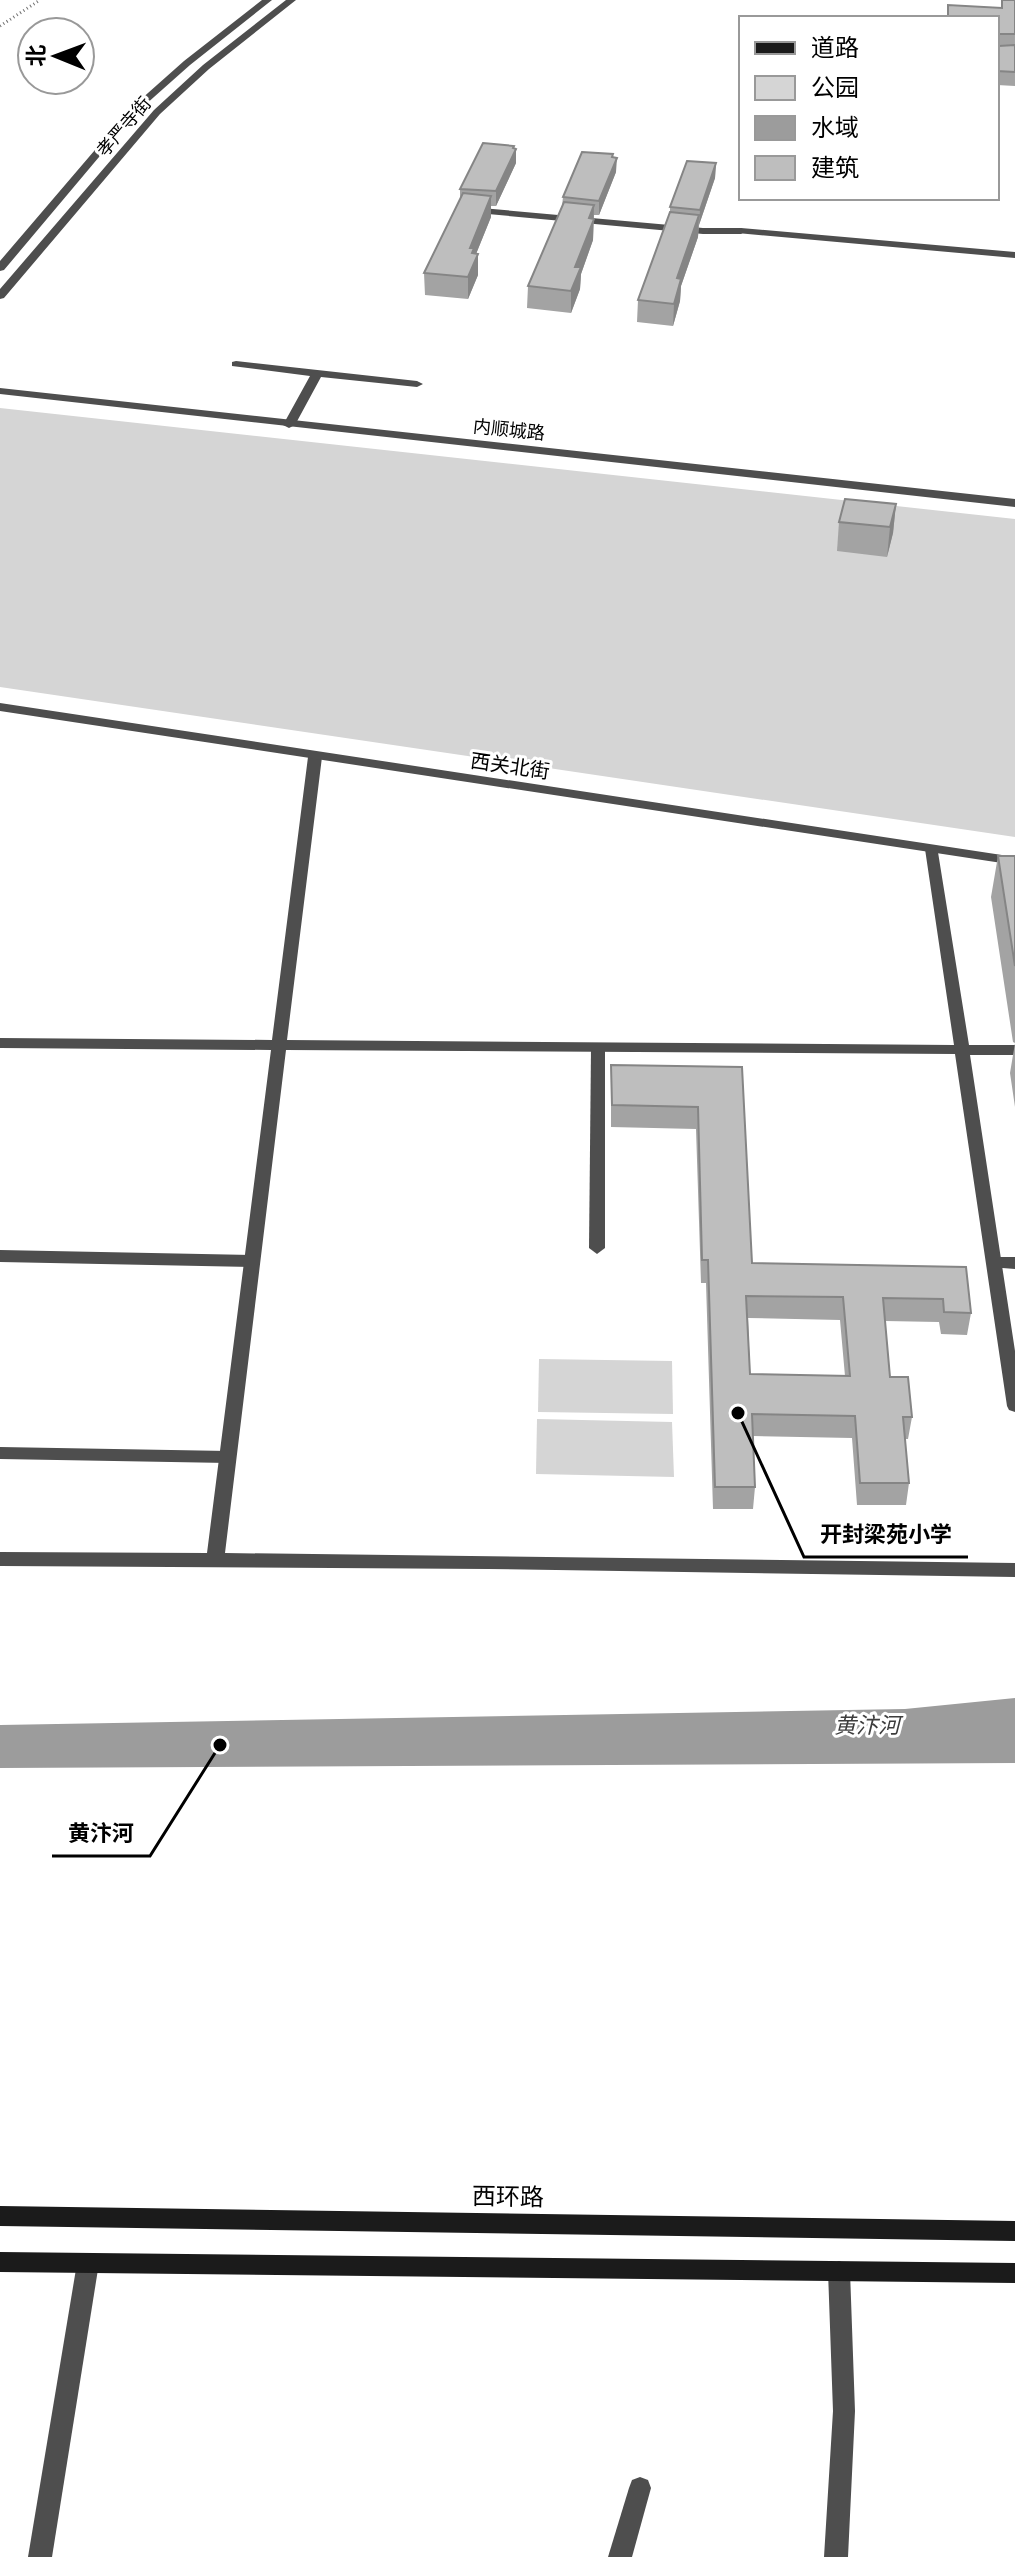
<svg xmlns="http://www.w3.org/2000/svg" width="1015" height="2557" viewBox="0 0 1015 2557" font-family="Helvetica,'Noto Sans SC',sans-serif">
	<rect width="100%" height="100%" fill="#fff"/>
	<g fill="#d5d5d5">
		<path d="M0 408 1015 519V837L0 687Z"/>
		<path d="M539 1359 672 1361 673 1414 538 1412Z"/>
		<path d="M537 1419 672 1422 674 1477 536 1474Z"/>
	</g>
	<path fill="#9c9c9c" d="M1015 1698V1763L0 1768V1725L905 1709Z"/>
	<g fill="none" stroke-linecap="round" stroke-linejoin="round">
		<path stroke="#707070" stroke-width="3" stroke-dasharray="1 3" stroke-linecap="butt" d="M0 26 40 0"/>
		<g fill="#4e4e4e" fill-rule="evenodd">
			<path d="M470 207 703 228H741L746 231 741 234H703L466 212V208Z"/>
			<path d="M236 361 417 381 423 384 417 387 321 377 295 425 289 428 283 425 310 376 232 366V362Z"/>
			<path d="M598 1044 605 1049V1248L597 1254 589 1248 591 1049Z"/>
			<path d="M0 1250 252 1255 260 1261 252 1267 0 1262Z"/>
			<path d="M996 1257H1015V1269L990 1267 988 1263 990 1259Z"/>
			<path d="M0 1447 228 1451 234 1452 236 1457 234 1462 228 1463 0 1459Z"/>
			<path d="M839 2261 847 2264 850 2271 855 2411 848 2557H824L833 2411 828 2271 831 2264Z"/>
			<path d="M640 2477 648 2480 651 2488 632 2557H608L629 2488 632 2480Z"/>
		</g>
		<g fill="#4e4e4e" fill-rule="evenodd">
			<path d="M741 228 1015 252V258L737 233V229Z"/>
			<path d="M315 753 322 757 287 1040 954 1045 925 849 927 846H937L969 1045H1015V1055H970L1015 1351V1412L1009 1410 1007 1406 955 1054 286 1050 225 1553 1015 1563V1577L488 1569 0 1566V1552L207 1553 271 1050 0 1048V1038L272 1040 308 757Z"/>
			<path d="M88 2253 96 2256 99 2263 52 2557H28L77 2263 80 2256Z"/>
		</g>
		<g fill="#4e4e4e" fill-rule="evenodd">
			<path d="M262 0H272L190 65 136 113 4 270 0 271V261L130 109 184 61Z"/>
			<path d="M286 0H296L209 69 160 114 4 298 0 299V289L154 110 203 65Z"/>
			<path d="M0 388 1015 499V507L0 394Z"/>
			<path d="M0 703 1015 857V865L0 711Z"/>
		</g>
		<g fill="#1b1b1b" fill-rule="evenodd">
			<path d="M0 2206 1015 2221V2241L0 2226Z"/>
			<path d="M0 2252 1015 2263V2283L0 2272Z"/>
		</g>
	</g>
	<g fill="#a3a3a3" fill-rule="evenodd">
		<path d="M1001 0H1015V86L997 85V18H947L948 5 1001 8Z"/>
		<path d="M514 148 516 149V163L496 206H491V217L476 254H478V275L468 299 425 295 424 273 460 199V189Z"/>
		<path d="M613 157 616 172 599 215H594L593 240 581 274 580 289 571 313 527 308 528 286 562 206 563 197Z"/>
		<path d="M716 163 715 178 699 225 698 237 681 286 680 301 673 326 637 322 638 300 670 213V207Z"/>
		<path d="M896 504 893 533 887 557 837 551 839 522Z"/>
		<path d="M998 856H1015V1107L1010 1073 1015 1043 1013 1042 991 897Z"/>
		<path d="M611 1065 742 1067 752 1263 966 1267 971 1313 967 1335 941 1334 939 1322 885 1321 890 1377 912 1417 908 1439H905L909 1483 906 1505H857L852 1438 753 1436 755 1487 753 1509H713L706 1283H701L696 1129 611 1127ZM748 1318 840 1320 845 1376 750 1374Z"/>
	</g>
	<g fill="#858585">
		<path d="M514 146V153L516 149V163L496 206V191Z"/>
		<path d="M613 154V167L617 158 616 172 599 215V201Z"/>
		<path d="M716 163 715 178 699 225 700 210Z"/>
		<path d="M491 196V217L474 259 478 254V275L468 299V277L470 248Z"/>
		<path d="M594 205 593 240 581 274 580 289 571 313V291L575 267 589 218Z"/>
		<path d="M699 215 698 237 681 286 680 301 673 326 674 304 677 278Z"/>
		<path d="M896 504 893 533 887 557 890 527Z"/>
	</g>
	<g fill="#bebebe" stroke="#858585" stroke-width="2" fill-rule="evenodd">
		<path d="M1002 0H1015V34H999L997 36V18H948V5L1002 8Z"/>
		<path d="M997 41 999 46 1015 45V72L997 71Z"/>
		<path d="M483 143 514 146 513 148 516 149 496 191 460 189Z"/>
		<path d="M582 152 613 154 612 157 617 158 599 201 563 197Z"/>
		<path d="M687 161 716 163 700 210 670 207Z"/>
		<path d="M463 193 491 196 470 248H474L472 253 478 254 468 277 424 273Z"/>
		<path d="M564 202 594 205 589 218 594 219 575 267H581L571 291 528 286Z"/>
		<path d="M670 212 699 215 677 278 681 279 674 304 638 300Z"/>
		<path d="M845 499 896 504 890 527 839 522Z"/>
		<path d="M998 856H1015V966Z"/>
		<path d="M611 1065 742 1067 752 1263 966 1267 971 1313 944 1312 943 1299 883 1298 890 1377H908L912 1417H903L909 1483H860L855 1416 752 1414 755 1487H715L708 1260H702L698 1107 612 1105ZM746 1296 843 1297 850 1376 750 1374Z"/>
	</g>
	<g text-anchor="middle" stroke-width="6" stroke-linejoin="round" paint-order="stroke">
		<g font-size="18" fill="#000" stroke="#fff">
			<text transform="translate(124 127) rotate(-49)" y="6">孝严寺街</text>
			<text transform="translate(509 430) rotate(6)" y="6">内顺城路</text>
		</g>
		<g font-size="20" fill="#000" stroke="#fff">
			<text transform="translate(510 766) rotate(8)" y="7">西关北街</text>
		</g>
		<g font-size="22" font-style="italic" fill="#3d3d3d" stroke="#fff">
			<text x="867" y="1733">黄汴河</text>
		</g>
		<g font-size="24" fill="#000" stroke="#fff">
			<text transform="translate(508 2197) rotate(1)" y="8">西环路</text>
		</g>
	</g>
	<path fill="none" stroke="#000" stroke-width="3" d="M738 1413L804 1557H968M220 1745L150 1856H52"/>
	<g fill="#000" stroke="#fff" stroke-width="3">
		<circle cx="738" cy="1413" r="8"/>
		<circle cx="220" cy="1745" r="8"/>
	</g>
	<g font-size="22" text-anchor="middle" font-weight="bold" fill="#000" stroke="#fff" stroke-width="6" stroke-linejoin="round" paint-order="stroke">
		<text x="886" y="1542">开封梁苑小学</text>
		<text x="101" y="1841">黄汴河</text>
	</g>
	<rect x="739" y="16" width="260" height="184" fill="#ffffff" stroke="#999999" stroke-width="2"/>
	<rect x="755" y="42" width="40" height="12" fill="#1b1b1b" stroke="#999999" stroke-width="2"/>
	<text x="811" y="56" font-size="24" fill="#000000">道路</text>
	<rect x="755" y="76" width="40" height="24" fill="#d5d5d5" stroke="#999999" stroke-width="2"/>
	<text x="811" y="96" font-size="24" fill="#000000">公园</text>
	<rect x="755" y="116" width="40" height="24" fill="#9c9c9c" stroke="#999999" stroke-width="2"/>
	<text x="811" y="136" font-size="24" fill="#000000">水域</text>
	<rect x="755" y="156" width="40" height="24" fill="#bebebe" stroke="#999999" stroke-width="2"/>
	<text x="811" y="176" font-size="24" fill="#000000">建筑</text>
	<g transform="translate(56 56) rotate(271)"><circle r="38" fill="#ffffff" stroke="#999999" stroke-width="2"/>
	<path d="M0-6L14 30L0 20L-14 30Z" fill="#000000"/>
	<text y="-12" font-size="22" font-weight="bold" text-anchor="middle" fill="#000000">北</text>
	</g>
</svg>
